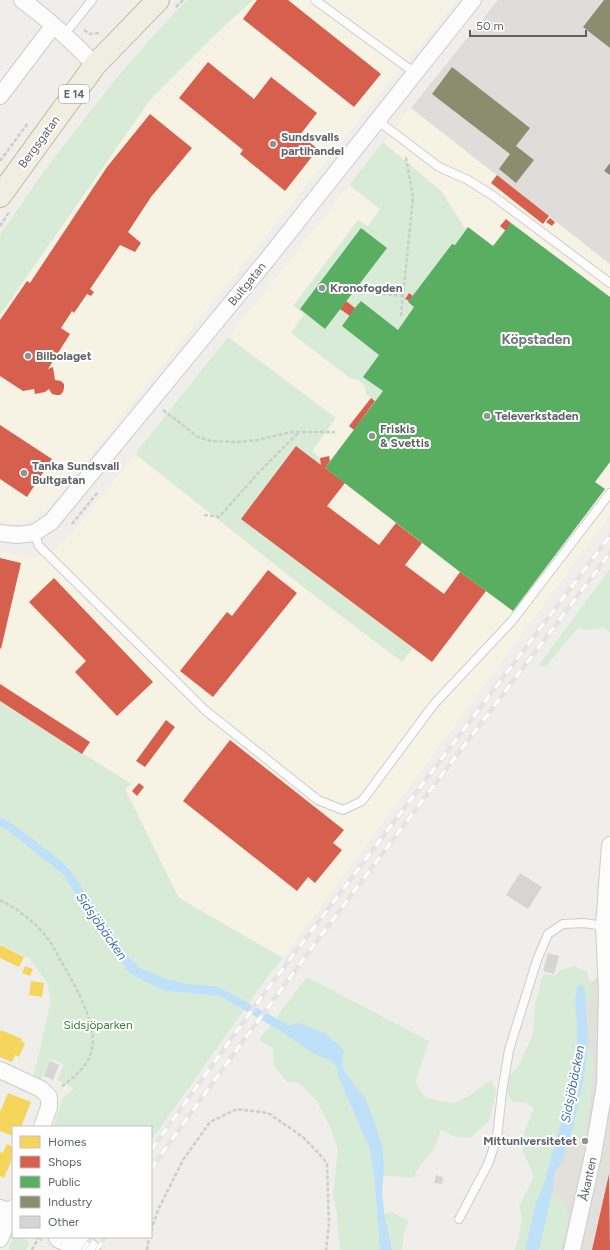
<svg xmlns="http://www.w3.org/2000/svg" width="610" height="1250" viewBox="0 0 610 1250" font-family="Figtree,sans-serif">
	<rect width="100%" height="100%" fill="#efeeea"/>
	<g fill="#f7f3e4">
		<path d="M253 0H457L351 129 48 509 36 517 22 524H11L0 522V315L150 100 222 28Z"/>
		<path d="M411 108 610 264V515L283 958 179 898 125 789 132 784 0 702V551L32 558 54 551 78 526Z"/>
	</g>
	<path fill="#dfddda" d="M498 0H610V264L411 108Z"/>
	<path fill="#e2e0da" d="M610 970V1250H534L581 988Z"/>
	<g fill="#d8ebd6">
		<path d="M187 0H253L222 28 150 100 0 315V235L45 170 114 81 153 36Z"/>
		<path d="M383 142 441 191 466 230 455 245 452 244 413 296 409 293 405 298 414 307 398 330 361 301 342 326 379 355 383 391 375 401 366 394 365 386 360 381 350 378 291 333 304 314 293 306 358 220 368 226 380 209 349 185Z"/>
		<path d="M228 337 336 418 312 451 320 458 321 465 296 446 242 519 413 648 402 662 311 593 135 454Z"/>
		<path d="M610 569V633L605 627 589 630 578 628 545 667 539 665Z"/>
		<path d="M0 702 132 784 125 789 179 898 283 958 268 976 151 1141V1127H53L63 1098 74 1088 57 1080 64 1064 51 1059 40 1082 33 1079 51 1000 47 983 30 959 0 944V826L7 830 64 875 86 911 103 934 107 943 117 952 128 972 165 991 220 996 216 986C183 984 157 982 130 959L70 870 10 822 0 817Z"/>
		<path d="M575 966 587 972 594 995 579 1007 580 1028 594 1060 590 1104 584 1143 558 1141 543 1194 561 1197 569 1215 561 1250H514L518 1241 522 1218 519 1206 534 1177 523 1151V1136L534 1108 526 1103 513 1102 507 1093 510 1076 519 1065 533 1034 535 1004 543 974 555 976 561 970Z"/>
		<path d="M307 977 429 1041 415 1082 425 1097 440 1101 454 1103 469 1096 491 1080 496 1092 489 1121 470 1138 455 1137 441 1129C439 1136 436 1144 433 1150 425 1161 418 1165 414 1178L374 1175 377 1215 392 1212 409 1221 404 1232 402 1250H340L337 1214 333 1195 338 1148 330 1127 317 1101 299 1083 286 1081 274 1066 273 1048 259 1040Z"/>
		<path d="M14 1237H21L30 1242 26 1250H9V1246Z"/>
	</g>
	<g fill="#bfe0f9">
		<path d="M0 817 10 822 54 855 70 870 130 959 141 968 166 979 187 984 216 986 289 1025 299 1023 325 1033 344 1050 342 1065 349 1084 364 1095 373 1118 383 1148 384 1171 382 1192 385 1219 392 1250H380L374 1175 370 1149 338 1076 337 1067 332 1061 314 1054 284 1033 220 996 165 991 146 982 128 972 117 952 107 943 103 934 86 911 64 875 7 830 0 826Z"/>
		<path d="M582 984 585 990 588 1042 585 1072 572 1131 563 1160 555 1172 552 1193 539 1250H525L536 1203 544 1184 560 1125 570 1095 577 1064V1026L575 1001 577 987Z"/>
	</g>
	<g fill="#f6d55c">
		<path d="M0 945 24 957 19 967 0 958Z"/>
		<path d="M25 966 33 969 30 976 22 973Z"/>
		<path d="M31 981 44 983 42 997 29 995Z"/>
		<path d="M1 1030 22 1039 21 1041 25 1043 19 1057 15 1055 12 1062 0 1057V1033Z"/>
		<path d="M8 1093 31 1102 21 1127H13V1136L0 1131V1112Z"/>
		<path d="M7 1144 13 1147V1156L4 1178 0 1176V1152L3 1153Z"/>
	</g>
	<g fill="#d6604d">
		<path d="M257 0H288L381 74 354 107 243 19Z"/>
		<path d="M208 62 254 99 271 77 317 113 300 135 318 149 285 191 240 154 243 150 179 98Z"/>
		<path d="M150 114 192 148 151 197 128 232 141 243 135 252 120 245 90 289 94 292 91 296 87 294 74 313 72 311 61 328 70 334 48 369 53 367 55 380 61 381 64 384V388L63 392 60 395H56L52 394 49 389 45 392 35 394 34 389 23 391 0 376V320L27 281 30 283 107 167Z"/>
		<path d="M497 175 549 216 543 224 491 183Z"/>
		<path d="M550 218 555 222 552 226 546 222Z"/>
		<path d="M506 219 511 223 506 231 500 226Z"/>
		<path d="M409 293 413 296 409 301 405 299Z"/>
		<path d="M346 301 355 308 350 316 340 309Z"/>
		<path d="M371 398 375 401 354 430 349 426Z"/>
		<path d="M0 425 52 459 27 497 0 479Z"/>
		<path d="M296 446 321 465 320 458 329 456 330 461 325 468 345 483 327 506 379 545 396 523 422 543 405 565 444 594 460 572 486 591 432 662 241 519Z"/>
		<path d="M0 558 21 563 1 649 0 648Z"/>
		<path d="M268 570 297 593 213 697 180 671 227 612 232 616Z"/>
		<path d="M54 578 153 682 117 716 75 672 86 661 29 602Z"/>
		<path d="M0 684 90 742 82 754 0 701Z"/>
		<path d="M166 720 175 727 145 767 136 761Z"/>
		<path d="M230 740 344 830 333 843 342 850 315 883 308 877 297 891 183 801Z"/>
		<path d="M139 783 144 787 137 796 132 791Z"/>
		<path d="M609 1174 610 1250H592Z"/>
	</g>
	<g fill="#5aae61">
		<path d="M511 223 610 297V462L595 482 605 489 513 611 460 572 325 468 383 391 363 377 379 355 342 326 355 308 361 301 398 330 414 307 408 302 452 244 455 245 468 227 493 246Z"/>
		<path d="M361 228 387 248 325 329 300 309Z"/>
	</g>
	<g fill="#8c8c6e">
		<path d="M604 0H610V48L583 27Z"/>
		<path d="M452 67 530 128 516 146 534 160 516 183 499 169 510 154 432 94Z"/>
		<path d="M610 163V175L604 171Z"/>
	</g>
	<g fill="none" stroke-linecap="round" stroke-linejoin="round">
		<path stroke="#bfe0f9" stroke-width="4.5" d="M343 1073 356 1091"/>
	</g>
	<g fill="#d6d5d3">
		<path d="M520 873 542 887 528 909 506 895Z"/>
		<path d="M548 953 559 956 554 974 543 971Z"/>
		<path d="M50 1061 59 1065 53 1080 44 1076Z"/>
		<path d="M436 1175 443 1177 442 1184 434 1183Z"/>
	</g>
	<g fill="none" stroke-linecap="round" stroke-linejoin="round">
		<g stroke="#cbcccc" stroke-width="10">
			<g id="lane">
				<path d="M315 0 415 73"/>
				<path d="M64 35 92 0"/>
				<path d="M377 120 439 167 468 180 492 195 610 283"/>
				<path d="M34 533 39 546 206 711 318 800 343 810 362 801 434 704 512 621 610 493"/>
				<path d="M459 1219 488 1164 497 1138 502 1092 509 1050 537 960 548 934 563 924 584 923 604 926"/>
			</g>
		</g>
		<g stroke="#cbcccc" stroke-width="18">
			<g id="street">
				<path d="M22 0C48 19 73 42 95 65"/>
				<path d="M0 96 53 26"/>
				<path d="M0 533 17 535 34 533 51 522 266 261 473 0"/>
				<path d="M0 1070 41 1089 49 1097V1107L42 1127"/>
				<path d="M0 1239 13 1208"/>
				<path d="M572 1250 593 1155 605 1084 607 992 604 926 610 845"/>
			</g>
		</g>
		<g stroke="#cacacb" stroke-width="24">
			<g id="secondary">
				<path d="M0 1211 13 1217"/>
				<path d="M60 1237 89 1250"/>
			</g>
		</g>
		<g stroke="#c8b996" stroke-width="24">
			<path id="highway" d="M0 196 95 65 158 0"/>
		</g>
		<g stroke="#cacfcc" stroke-width="2.5" stroke-dasharray="4 2" stroke-linecap="butt">
			<path d="M176 7 183 0"/>
			<path d="M84 30 90 34 100 33"/>
			<path d="M0 161 28 123"/>
			<path d="M0 226 9 212"/>
			<path d="M358 291 403 296"/>
			<path d="M401 316 413 197 406 158 404 157"/>
			<path d="M163 410 198 437 211 441 237 442 258 440 290 432H335"/>
			<path d="M204 515 219 517 261 470 299 432"/>
			<path d="M72 524 98 492"/>
			<path d="M0 900C18 909 35 922 47 938 52 943 55 950 58 956 71 978 98 1023 92 1049 88 1067 74 1077 60 1088"/>
			<path d="M151 1231 158 1210 183 1160 210 1122 237 1109 268 1113 303 1137 323 1158 327 1164 329 1224 326 1250"/>
			<path d="M35 1237 42 1240"/>
			<path d="M32 1250 39 1237"/>
			<path d="M147 1250 149 1237"/>
		</g>
		<use href="#lane" stroke="#fdfcfc" stroke-width="8"/>
		<use href="#street" stroke="#fdfcfc" stroke-width="16"/>
		<use href="#secondary" stroke="#fdfcfc" stroke-width="22"/>
		<use href="#highway" stroke="#f0ede3" stroke-width="22"/>
		<g stroke="#e4e4e4" stroke-width="4.5">
			<g id="rail">
				<path d="M151 1150 260 999 610 536"/>
				<path d="M151 1169C299 960 456 757 610 553"/>
				<path d="M83 1250 92 1237"/>
				<path d="M97 1250 105 1237"/>
			</g>
		</g>
		<use href="#rail" stroke="#fff" stroke-width="3" stroke-dasharray="9" stroke-linecap="butt"/>
	</g>
	<g fill="#919496" stroke="#fff" stroke-width="1.5">
		<circle cx="273" cy="144" r="4"/>
		<circle cx="322" cy="288" r="4"/>
		<circle cx="28" cy="356" r="4"/>
		<circle cx="487" cy="416" r="4"/>
		<circle cx="372" cy="436" r="4"/>
		<circle cx="24" cy="473" r="4"/>
		<circle cx="585" cy="1141" r="4"/>
	</g>
	<g text-anchor="middle" stroke-width="4" stroke-linejoin="round" paint-order="stroke">
		<rect fill="#fff" stroke="#8f9295" stroke-width="1" x="59" y="85" width="30" height="18" rx="3"/>
		<g font-size="11" font-weight="bold" fill="#5f6368">
			<text x="74" y="98">E 14</text>
		</g>
		<g font-size="12" font-weight="bold" fill="#5f6368" stroke="#fff" text-anchor="start">
			<text x="281" y="141">Sundsvalls<tspan x="281" dy="14">partihandel</tspan></text>
			<text x="330" y="292">Kronofogden</text>
			<text x="36" y="360">Bilbolaget</text>
			<text x="495" y="420">Televerkstaden</text>
			<text x="380" y="433">Friskis<tspan x="380" dy="14">&amp; Svettis</tspan></text>
			<text x="32" y="470">Tanka Sundsvall<tspan x="32" dy="14">Bultgatan</tspan></text>
			<text x="577" y="1145" text-anchor="end">Mittuniversitetet</text>
		</g>
		<g font-size="12" fill="#5f6368" stroke="#fff">
			<text transform="translate(39 142) rotate(-54)" y="4">Bergsgatan</text>
			<text transform="translate(247 284) rotate(-51)" y="4">Bultgatan</text>
			<text transform="translate(588 1179) rotate(-78)" y="4">Åkanten</text>
		</g>
		<g font-size="12" fill="#348238" stroke="#fff">
			<text x="98" y="1029">Sidsjöparken</text>
		</g>
		<g font-size="13" font-style="italic" fill="#4174aa" stroke="#fff">
			<text transform="translate(102 926) rotate(55)" y="5">Sidsjöbäcken</text>
			<text transform="translate(572 1084) rotate(-79)" y="5">Sidsjöbäcken</text>
		</g>
		<g font-size="14" font-weight="bold" fill="#70757a" stroke="#fff">
			<text x="536" y="344">Köpstaden</text>
		</g>
	</g>
	<rect x="12" y="1126" width="140" height="112" fill="#ffffff" stroke="#bfc1c3"/>
	<rect x="20" y="1136" width="20" height="12" fill="#f6d55c" stroke="#bfc1c3"/>
	<text x="48" y="1146" font-size="12" fill="#5f6368">Homes</text>
	<rect x="20" y="1156" width="20" height="12" fill="#d6604d" stroke="#bfc1c3"/>
	<text x="48" y="1166" font-size="12" fill="#5f6368">Shops</text>
	<rect x="20" y="1176" width="20" height="12" fill="#5aae61" stroke="#bfc1c3"/>
	<text x="48" y="1186" font-size="12" fill="#5f6368">Public</text>
	<rect x="20" y="1196" width="20" height="12" fill="#8c8c6e" stroke="#bfc1c3"/>
	<text x="48" y="1206" font-size="12" fill="#5f6368">Industry</text>
	<rect x="20" y="1216" width="20" height="12" fill="#d6d5d3" stroke="#bfc1c3"/>
	<text x="48" y="1226" font-size="12" fill="#5f6368">Other</text>
	<path d="M470 30v6h116v-6" fill="none" stroke="#5f6368" stroke-width="2"/>
	<text x="476" y="30" font-size="12" fill="#5f6368" stroke="#ffffff" stroke-width="3" paint-order="stroke">50 m</text>
</svg>
